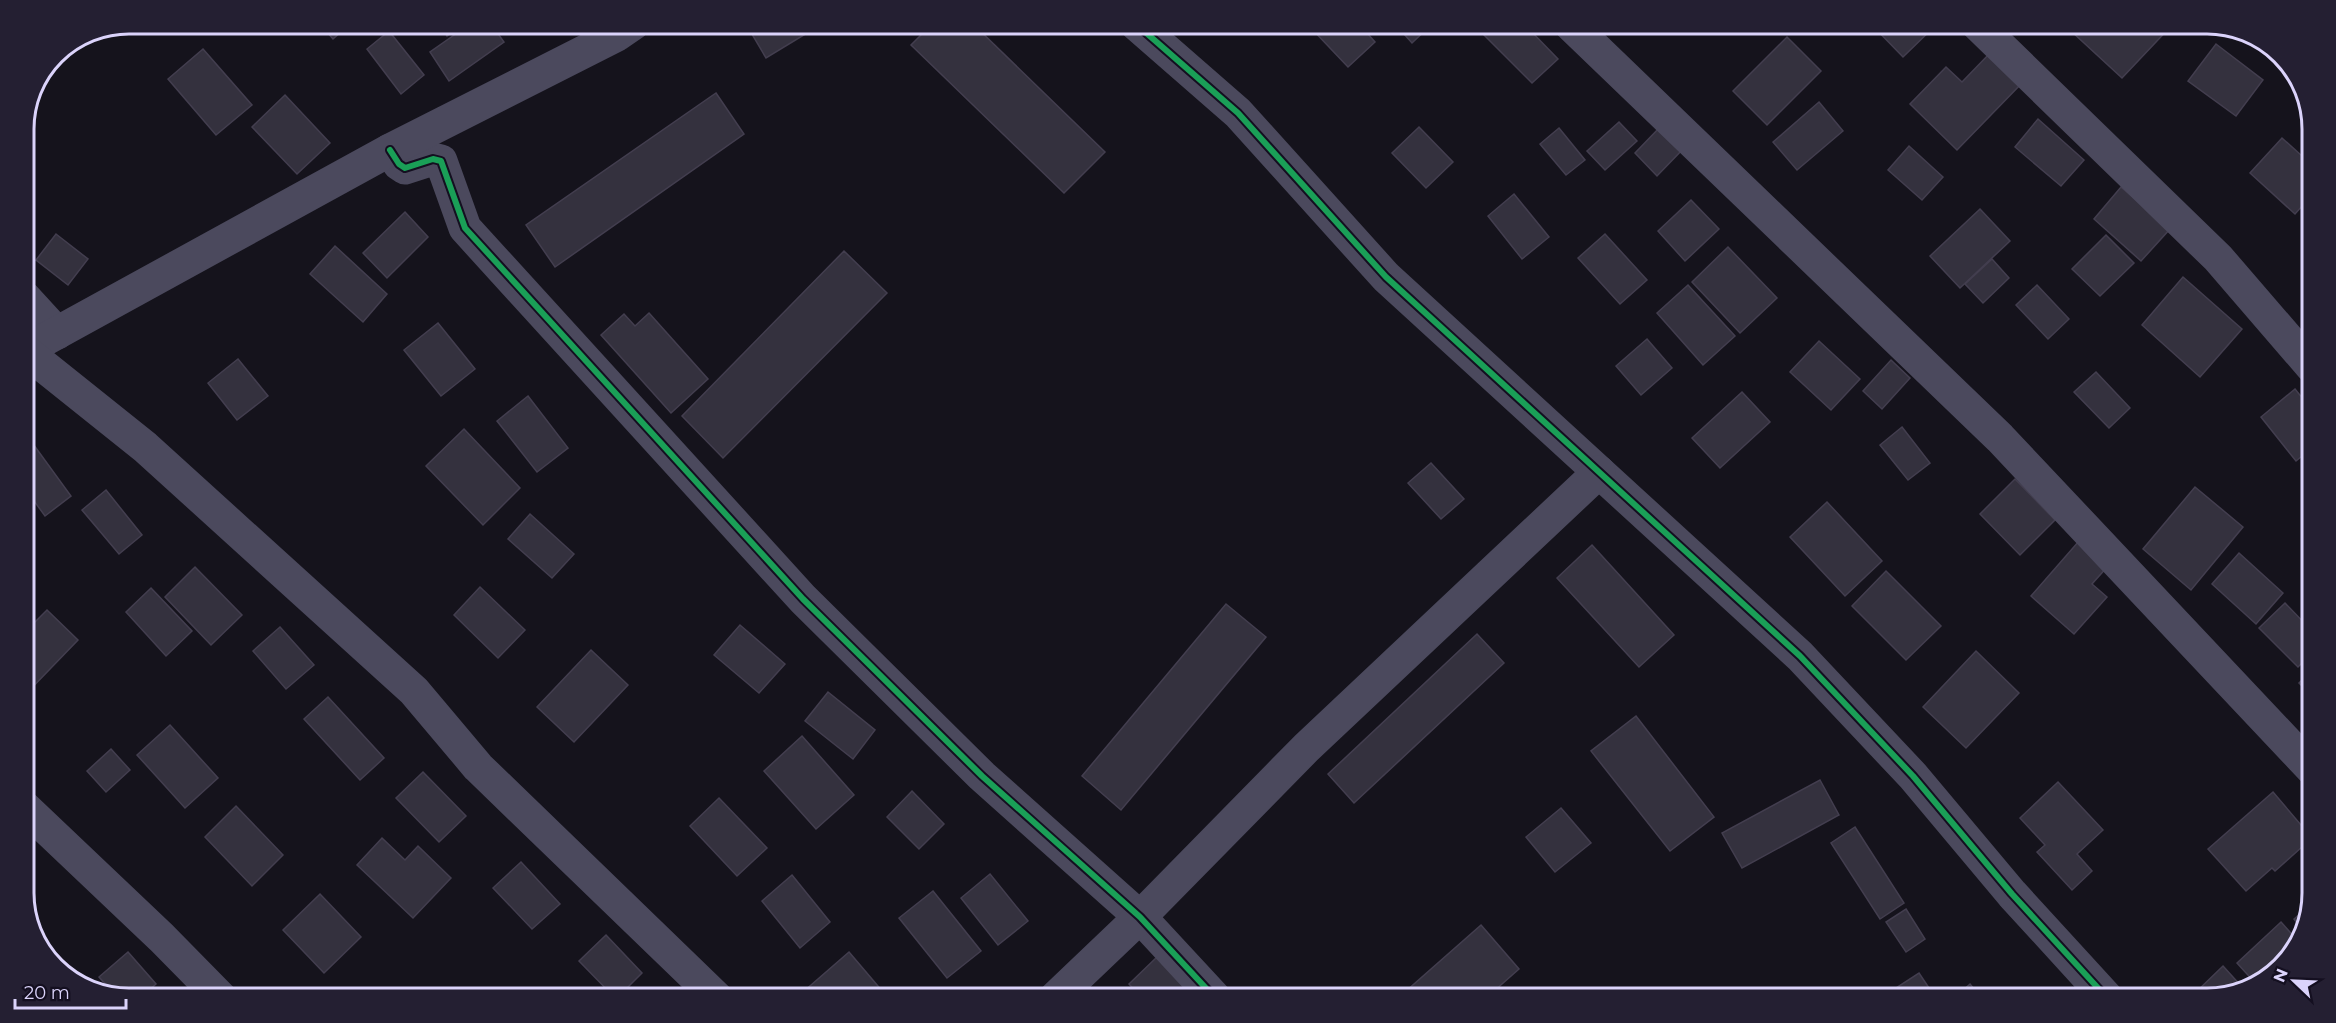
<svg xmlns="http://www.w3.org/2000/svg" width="2336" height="1023" viewBox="0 0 2336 1023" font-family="Montserrat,sans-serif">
	<rect width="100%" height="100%" fill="#15131c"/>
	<g fill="#34313e" stroke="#433e4f" stroke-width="1.5">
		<path d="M320 24H350L333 39Z"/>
		<path d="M439 24H464L447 36Z"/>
		<path d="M470 24H491L504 42 449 81 430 52Z"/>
		<path d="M746 24H822L766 58Z"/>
		<path d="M932 24H973L1105 152 1064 193 911 45Z"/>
		<path d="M1315 24H1359L1375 42 1348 67 1311 28Z"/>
		<path d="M1395 24H1432L1412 43Z"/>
		<path d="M1487 24H1524L1558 59 1532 83 1480 31Z"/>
		<path d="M1871 24H1937L1903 57Z"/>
		<path d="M2078 24H2173L2122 78 2071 31Z"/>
		<path d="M389 31 424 75 401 94 367 49Z"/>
		<path d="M1787 37 1821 71 1767 125 1733 91Z"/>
		<path d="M2216 44 2263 80 2236 116 2188 81Z"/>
		<path d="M203 49 252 105 216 135 168 79Z"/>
		<path d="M1992 51 2023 82 1957 150 1910 104 1946 67 1962 82Z"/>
		<path d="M716 93 744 134 555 267 526 225Z"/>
		<path d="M285 95 330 143 297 174 252 127Z"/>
		<path d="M1819 102 1843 131 1797 170 1773 142Z"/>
		<path d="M2038 119 2084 160 2061 186 2015 147Z"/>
		<path d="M1619 122 1637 141 1605 170 1587 151Z"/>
		<path d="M1661 126 1684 148 1657 176 1635 153Z"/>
		<path d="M1419 127 1453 162 1426 188 1392 153Z"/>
		<path d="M1559 128 1585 160 1566 175 1540 144Z"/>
		<path d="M2282 138 2312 165V195L2295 214 2250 173Z"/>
		<path d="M1909 146 1943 177 1922 200 1888 170Z"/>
		<path d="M2121 187 2170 229 2141 261 2094 219Z"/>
		<path d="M1514 194 1549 237 1522 259 1488 216Z"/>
		<path d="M1691 200 1719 229 1685 261 1658 231Z"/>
		<path d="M1980 209 2010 241 1960 288 1930 256Z"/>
		<path d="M405 212 428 237 387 278 363 253Z"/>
		<path d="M56 234 88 259 68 285 36 260Z"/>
		<path d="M1605 234 1647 280 1620 304 1578 258Z"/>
		<path d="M2106 235 2134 263 2100 296 2072 269Z"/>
		<path d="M335 246 387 294 363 322 310 274Z"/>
		<path d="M1728 247 1777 298 1740 333 1692 282Z"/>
		<path d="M844 251 887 293 723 458 682 416Z"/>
		<path d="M1992 259 2009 278 1983 303 1965 284Z"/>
		<path d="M2183 277 2242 329 2200 377 2142 325Z"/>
		<path d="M1688 285 1735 336 1703 365 1657 313Z"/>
		<path d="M2037 285 2069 319 2048 339 2016 305Z"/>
		<path d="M649 313 708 379 671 413 601 335 624 314 635 326Z"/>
		<path d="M438 323 475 369 441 396 404 350Z"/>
		<path d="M1647 339 1672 368 1641 395 1616 366Z"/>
		<path d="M1819 341 1860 379 1831 410 1790 372Z"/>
		<path d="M238 359 268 396 237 420 208 383Z"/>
		<path d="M1891 360 1910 378 1882 409 1863 391Z"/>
		<path d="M2096 372 2130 408 2109 428 2074 392Z"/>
		<path d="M2295 389 2312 410V448L2296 461 2261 417Z"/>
		<path d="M1742 392 1770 422 1720 468 1692 438Z"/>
		<path d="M528 396 568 448 537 472 497 421Z"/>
		<path d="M1902 427 1930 463 1908 480 1880 445Z"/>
		<path d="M464 429 520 488 483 525 426 466Z"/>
		<path d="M28 437 71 496 45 516 24 487V440Z"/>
		<path d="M1431 463 1464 499 1441 519 1408 483Z"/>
		<path d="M2015 479 2055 520 2020 555 1980 514Z"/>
		<path d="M2195 487 2243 527 2191 590 2143 549Z"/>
		<path d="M106 490 142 535 119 554 82 510Z"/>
		<path d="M1827 502 1882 561 1845 596 1790 537Z"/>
		<path d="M530 514 574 554 552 578 508 539Z"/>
		<path d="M2079 541 2108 566 2092 584 2107 597 2074 634 2031 596Z"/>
		<path d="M1592 545 1674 635 1639 667 1557 578Z"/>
		<path d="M2239 553 2283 593 2256 624 2212 584Z"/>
		<path d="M195 567 242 615 211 645 165 597Z"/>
		<path d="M1886 571 1941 626 1906 660 1852 606Z"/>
		<path d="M480 587 525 630 498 658 454 615Z"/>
		<path d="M151 588 192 631 166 656 126 612Z"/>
		<path d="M2285 603 2312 631V653L2298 667 2259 628Z"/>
		<path d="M1226 604 1266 637 1121 810 1082 776Z"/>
		<path d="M47 610 78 640 24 696V633Z"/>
		<path d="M740 625 785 664 759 693 714 655Z"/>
		<path d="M280 627 314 665 286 689 253 651Z"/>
		<path d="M1477 634 1504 663 1354 803 1328 774Z"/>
		<path d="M591 650 628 685 574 742 537 707Z"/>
		<path d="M1976 651 2019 693 1966 748 1923 707Z"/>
		<path d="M2312 670V696L2299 683Z"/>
		<path d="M828 692 875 730 853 759 805 721Z"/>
		<path d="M328 697 384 758 360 780 304 719Z"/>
		<path d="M1636 716 1714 817 1670 851 1591 751Z"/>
		<path d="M170 725 218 778 185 808 137 755Z"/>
		<path d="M802 736 854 795 816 829 764 771Z"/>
		<path d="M111 749 130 770 106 792 87 771Z"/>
		<path d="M423 772 466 816 439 842 396 798Z"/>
		<path d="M1820 780 1839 815 1742 868 1722 833Z"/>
		<path d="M2058 782 2103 830 2077 854 2092 871 2072 890 2037 852 2045 845 2020 818Z"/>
		<path d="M912 791 944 824 919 849 887 817Z"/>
		<path d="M2273 792 2312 838 2275 871 2272 868 2246 891 2208 849Z"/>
		<path d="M719 798 767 848 737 876 690 826Z"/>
		<path d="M236 806 283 855 252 886 205 837Z"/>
		<path d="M1561 808 1591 843 1555 872 1526 837Z"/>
		<path d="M1855 827 1904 903 1880 919 1831 843Z"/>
		<path d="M382 838 405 860 418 846 451 878 413 918 357 865Z"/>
		<path d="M521 862 560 904 532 929 493 888Z"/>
		<path d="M990 874 1028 921 998 945 961 898Z"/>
		<path d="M792 875 830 922 800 948 762 901Z"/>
		<path d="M933 891 981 951 947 978 899 918Z"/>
		<path d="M320 894 361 937 324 973 283 930Z"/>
		<path d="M2309 906 2304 932 2294 919Z"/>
		<path d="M1906 909 1925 939 1906 952 1886 922Z"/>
		<path d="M2281 922 2298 941 2265 981 2256 984 2237 963Z"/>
		<path d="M1481 925 1519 969 1485 999H1397Z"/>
		<path d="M606 935 642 973 616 999 579 961Z"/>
		<path d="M128 952 156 984 139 999 116 996 99 977Z"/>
		<path d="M849 952 889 999H795Z"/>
		<path d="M1159 955 1195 999H1143L1129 984Z"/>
		<path d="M2223 966 2243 988 2206 999H2199L2194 994Z"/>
		<path d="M1919 973 1935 997 1933 999H1879Z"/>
		<path d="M1970 984 1982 999H1953Z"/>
	</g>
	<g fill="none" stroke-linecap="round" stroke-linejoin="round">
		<g stroke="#4b495d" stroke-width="33">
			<path d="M1136 24 1238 113 1386 277 1800 656 1913 776 2012 894 2108 999"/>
			<path d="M1570 24 2000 438 2312 769"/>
			<path d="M1977 24 2218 258 2312 367"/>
			<path d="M390 150 399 164 405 168 433 159 441 161 465 228 803 599 982 776 1140 917 1216 999"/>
			<path d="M24 297 57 333"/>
			<path d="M24 351 390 150 617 35 633 24"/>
			<path d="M25 351 145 447 414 691 478 767 718 999"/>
			<path d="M24 807 162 938 222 999"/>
			<path d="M1054 999 1140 917 1306 748 1599 472"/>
		</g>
		<g stroke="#140f20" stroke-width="10">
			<g id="cycleway">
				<path d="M1136 24 1238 113 1386 277 1800 656 1913 776 2012 894 2108 999"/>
				<path d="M390 150 399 164 405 168 433 159 441 161 465 228 803 599 982 776 1140 917 1216 999"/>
			</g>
		</g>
		<use href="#cycleway" stroke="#1a9f57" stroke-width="6"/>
	</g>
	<path d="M0 0H2336V1023H0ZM129 34H2207A95 95 0 0 1 2302 129V893A95 95 0 0 1 2207 988H129A95 95 0 0 1 34 893V129A95 95 0 0 1 129 34Z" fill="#241f32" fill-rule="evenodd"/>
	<path fill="none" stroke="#dbd3fb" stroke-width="3" d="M129 34H2207A95 95 0 0 1 2302 129V893A95 95 0 0 1 2207 988H129A95 95 0 0 1 34 893V129A95 95 0 0 1 129 34Z"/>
	<g transform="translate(2294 981) rotate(293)" stroke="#140f20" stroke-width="4.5" paint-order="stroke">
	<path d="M0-4.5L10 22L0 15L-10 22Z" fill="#dbd3fb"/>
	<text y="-9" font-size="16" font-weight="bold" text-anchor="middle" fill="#dbd3fb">N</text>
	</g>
	<path d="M15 999v9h111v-9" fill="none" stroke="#dbd3fb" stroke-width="3"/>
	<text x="24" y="999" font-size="18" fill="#dbd3fb" stroke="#140f20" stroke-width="4.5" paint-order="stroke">20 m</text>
</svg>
